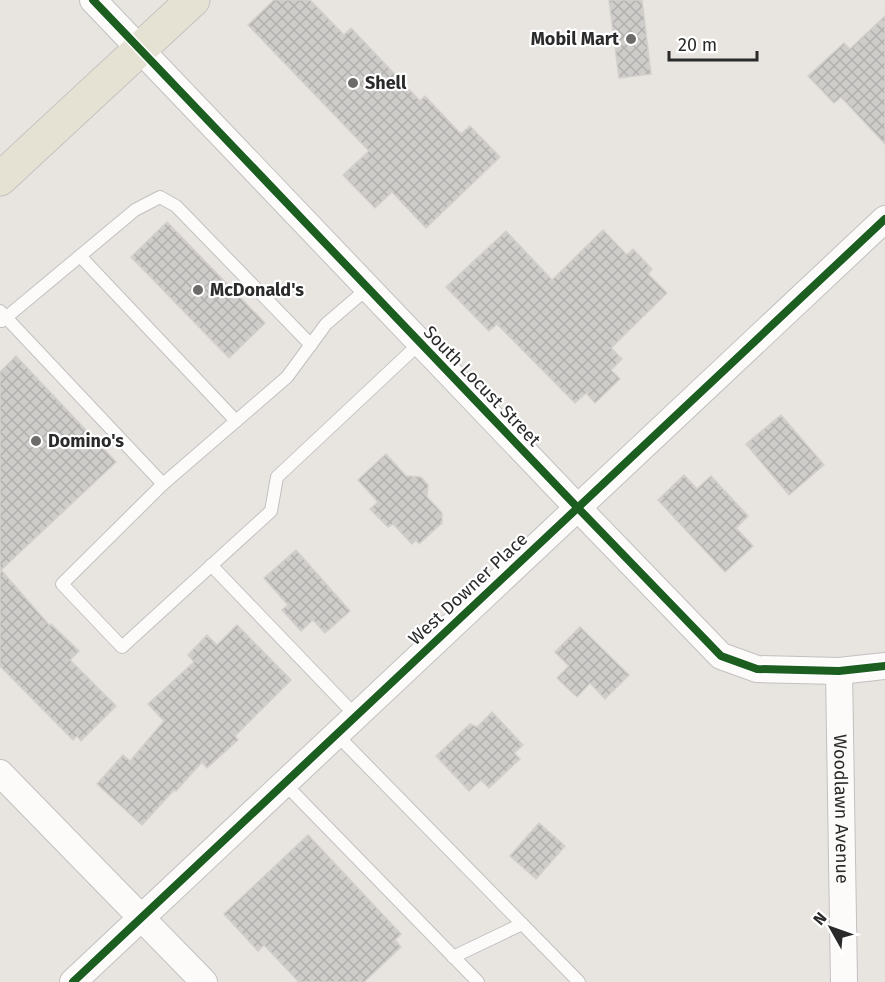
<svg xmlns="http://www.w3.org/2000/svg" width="885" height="982" viewBox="0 0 885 982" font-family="'Fira Sans',sans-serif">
	<defs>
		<pattern id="building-cross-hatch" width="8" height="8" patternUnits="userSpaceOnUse" patternTransform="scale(1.5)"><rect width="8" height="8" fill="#cfcdca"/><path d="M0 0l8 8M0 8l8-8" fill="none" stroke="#b2b0ae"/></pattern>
	</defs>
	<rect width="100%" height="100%" fill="#e8e5e0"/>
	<g fill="url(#building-cross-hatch)" stroke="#d3d0cc" stroke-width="1.5">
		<path d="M274 0H310L344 35 351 28 420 101 425 96 461 134 470 126 500 157 426 228 392 192 375 208 343 175 369 151 248 25Z"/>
		<path d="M609 0H642L651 74 619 78Z"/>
		<path d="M885 16V144L841 97 834 103 808 76 844 43 850 49Z"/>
		<path d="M167 222 265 323 229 358 131 257Z"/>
		<path d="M603 230 627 255 633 249 652 269 648 274 667 293 611 348 622 359 611 370 620 379 595 403 586 393 575 403 497 324 489 331 446 287 506 231 552 280Z"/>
		<path d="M16 356 116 462 1 570 50 626 51 624 79 651 70 660 116 706 81 741 77 736 73 740 0 666V372Z"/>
		<path d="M781 415 824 465 789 495 746 444Z"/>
		<path d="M386 454 406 476 421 477 428 485 427 497 442 513V523L419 544 416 540 412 544 393 524 388 527 370 509 378 502 358 480Z"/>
		<path d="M684 475 697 489 711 476 748 516 736 528 753 546 725 572 658 500Z"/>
		<path d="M296 550 350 611 325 633 313 620 301 631 282 610 288 605 264 578Z"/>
		<path d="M237 625 291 680 235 736 238 740 207 768 202 762 176 791 174 790 142 825 97 784 123 755 130 761 164 721 148 704 194 662 188 655 207 635 217 645Z"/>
		<path d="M580 627 629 675 605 699 590 683 577 697 557 678 569 666 555 652Z"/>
		<path d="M492 712 523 745 514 753 520 759 489 788 481 780 469 791 436 756 470 724 477 727Z"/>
		<path d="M539 823 565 846 536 879 510 856Z"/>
		<path d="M308 835 401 934 395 940 401 947 364 982H299L264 945 258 951 224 914Z"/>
	</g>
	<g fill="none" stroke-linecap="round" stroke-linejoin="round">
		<g stroke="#c2c1c1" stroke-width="14">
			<g id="service">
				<path d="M80 256 236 421"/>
				<path d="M0 311 163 484 287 377 326 324 368 288"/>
				<path d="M2 321 135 210 160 197 176 206 311 345"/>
				<path d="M163 484 62 584 122 647 271 511 277 477 420 343"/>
				<path d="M211 565 356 716"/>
				<path d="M336 734 579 982"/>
				<path d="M284 783 478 982"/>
				<path d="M453 957 522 924"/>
			</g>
		</g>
		<g stroke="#c2c1c1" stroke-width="28">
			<g id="minor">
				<path d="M93 0 577 507 721 656 757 669 839 671 885 666"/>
				<path id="s1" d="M839 671 844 982"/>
				<path d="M0 773 204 982"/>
				<path d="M73 982 885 219"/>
			</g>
		</g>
		<g stroke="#c4c3c1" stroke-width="35">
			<path id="primary" d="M0 179 193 0"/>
		</g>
		<use href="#service" stroke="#fcfbfa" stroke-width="12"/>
		<use href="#minor" stroke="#fcfbfa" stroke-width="26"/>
		<use href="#primary" stroke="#e5e2d4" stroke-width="33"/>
		<g stroke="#fff" stroke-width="11">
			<g id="cycleway">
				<path d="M93 0 577 507 721 656 757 669 839 671 885 666"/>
				<path d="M73 982 885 219"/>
			</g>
		</g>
		<use href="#cycleway" stroke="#1b5e20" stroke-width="8"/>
	</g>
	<g fill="#6c6b6a" stroke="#fff" stroke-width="2">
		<circle cx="631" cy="39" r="6"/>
		<circle cx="353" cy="83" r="6"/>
		<circle cx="198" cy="290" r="6"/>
		<circle cx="36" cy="441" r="6"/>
	</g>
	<g text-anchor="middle" stroke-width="4.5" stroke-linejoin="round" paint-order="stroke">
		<g font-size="18" font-weight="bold" fill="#2a2a2a" stroke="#fff" text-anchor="start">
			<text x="619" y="45" text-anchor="end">Mobil Mart</text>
			<text x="365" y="89">Shell</text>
			<text x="210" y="296">McDonald's</text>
			<text x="48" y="447">Domino's</text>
		</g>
		<g font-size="18" fill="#2a2a2a" stroke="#fff">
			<text transform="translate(482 386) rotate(46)" y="6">South Locust Street</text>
			<text transform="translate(468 589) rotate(-43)" y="6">West Downer Place</text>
			<text dy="6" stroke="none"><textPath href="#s1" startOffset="138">Woodlawn Avenue</textPath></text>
		</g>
	</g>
	<g transform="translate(831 928) rotate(310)" stroke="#ffffff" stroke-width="4.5" paint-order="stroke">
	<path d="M0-4.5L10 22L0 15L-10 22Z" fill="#2a2a2a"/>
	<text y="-9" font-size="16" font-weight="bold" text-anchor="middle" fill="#2a2a2a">N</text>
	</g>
	<path d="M669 51v9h88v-9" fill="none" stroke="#2a2a2a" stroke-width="3"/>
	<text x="678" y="51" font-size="18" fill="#2a2a2a" stroke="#ffffff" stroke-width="4.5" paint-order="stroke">20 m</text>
</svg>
